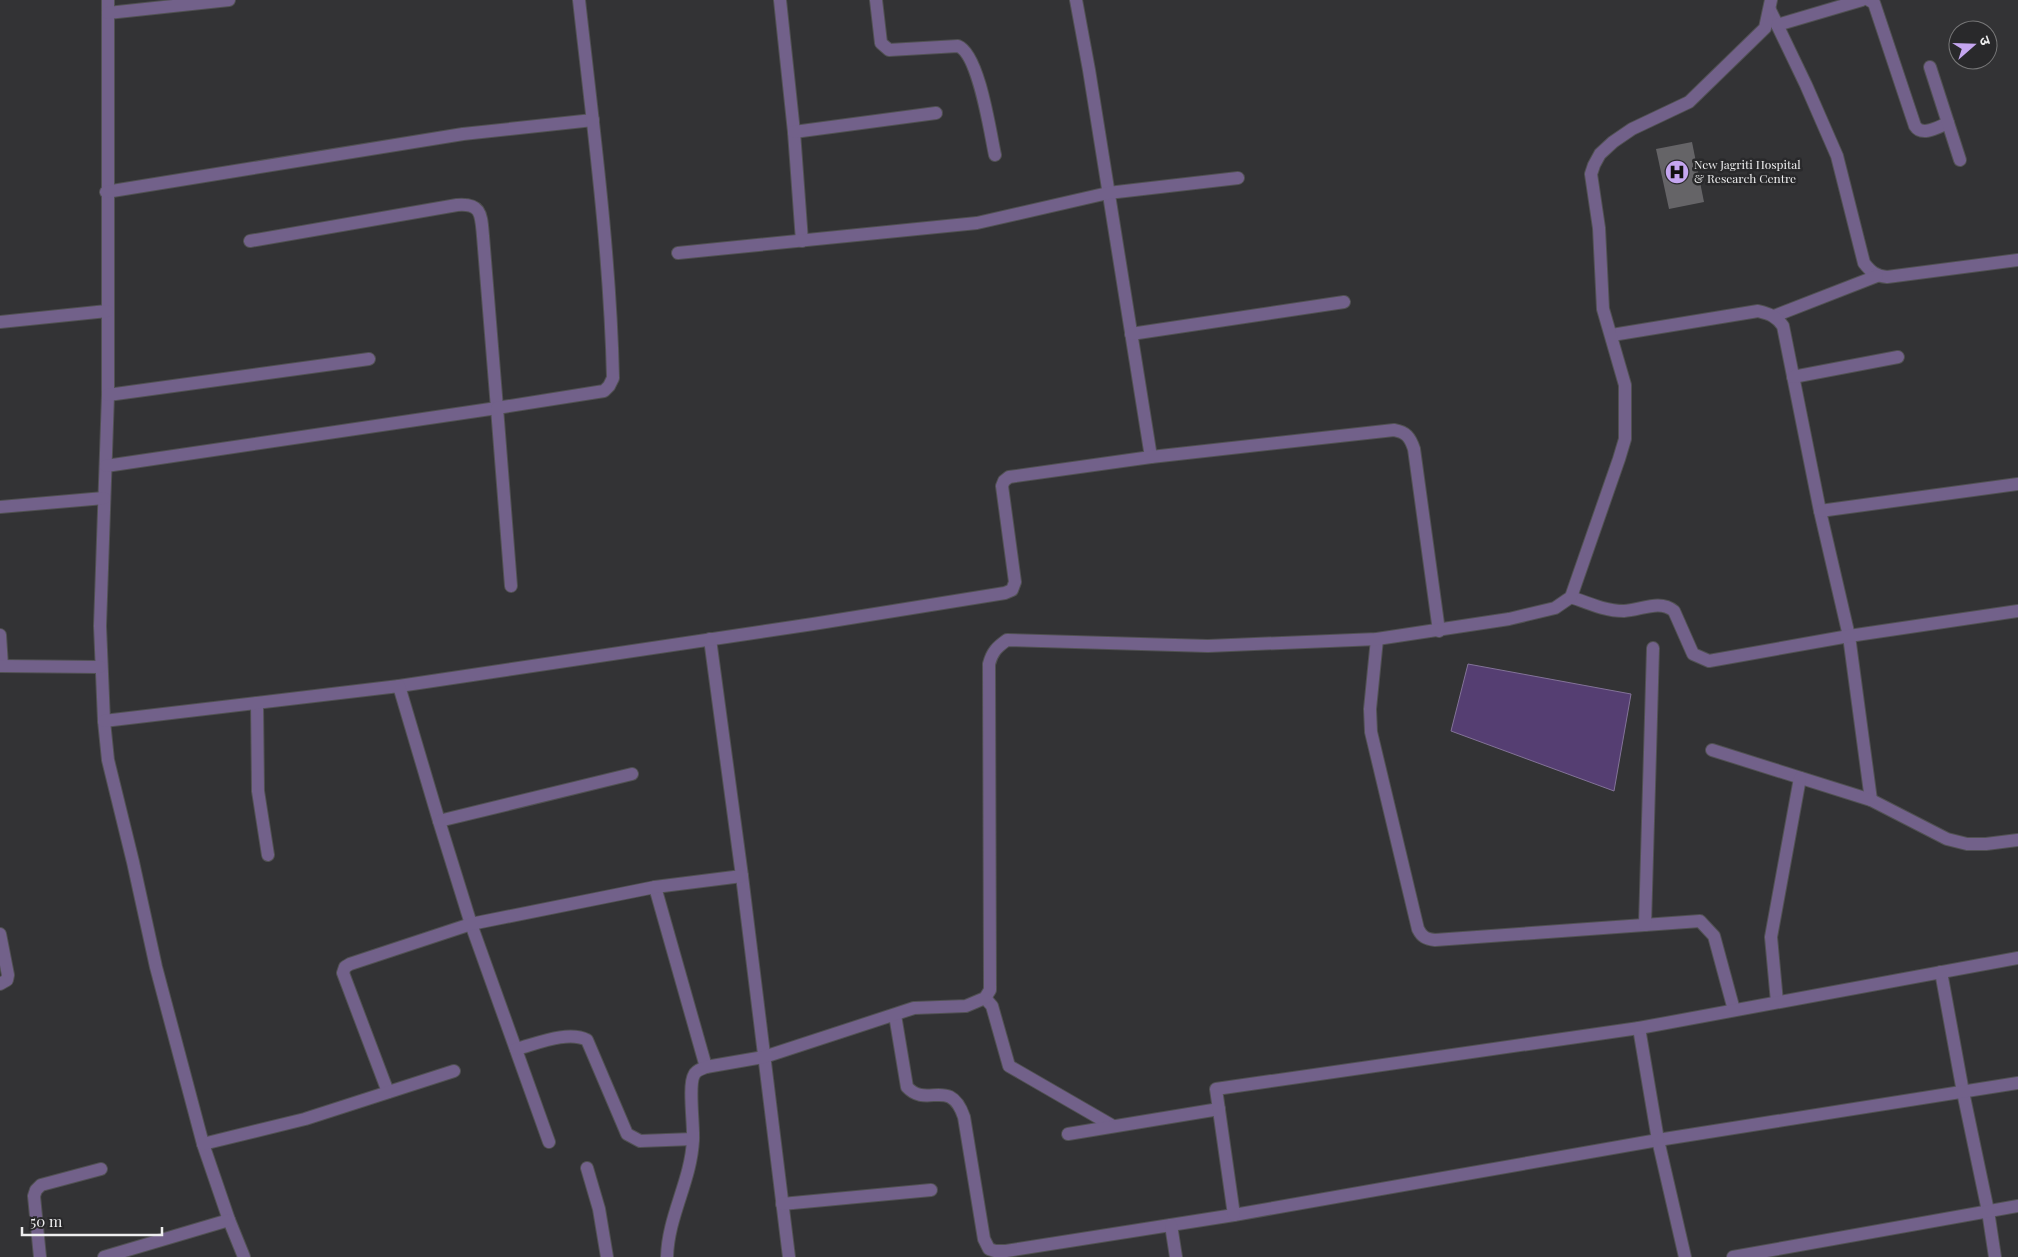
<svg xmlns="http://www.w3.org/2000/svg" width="2018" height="1257" viewBox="0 0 2018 1257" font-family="'Playfair Display','Noto Sans Devanagari',serif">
	<rect width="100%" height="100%" fill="#333335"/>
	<path fill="#553e72" stroke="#837398" d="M1468 664 1631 694 1614 791 1451 731Z"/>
	<path fill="#656467" d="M1692 142 1704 202 1669 209 1656 149Z"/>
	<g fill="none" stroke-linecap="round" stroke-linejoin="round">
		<g stroke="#515153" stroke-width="14">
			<g id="minor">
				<path d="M108 0V395L100 626 104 721 108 760 133 862 156 967 203 1144 229 1220 244 1257"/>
				<path d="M780 0 794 132 802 241"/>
				<path d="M876 0 881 43 889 50 958 46C979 54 990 132 995 155"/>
				<path d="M1076 0 1089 70 1151 457"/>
				<path d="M1869 0 1874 3 1915 126C1922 137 1938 127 1948 123"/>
				<path d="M1770 10 1806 85 1837 156 1864 263C1871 272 1876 276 1887 277L2018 260"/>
				<path d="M108 13 229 0"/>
				<path d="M1777 25 1862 0"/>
				<path d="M1930 67 1960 160"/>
				<path d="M794 132 936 113"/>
				<path d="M106 192 463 134 593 120"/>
				<path d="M678 253 977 223 1108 193 1238 178"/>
				<path d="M1774 316 1877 276"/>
				<path d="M0 322 107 311"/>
				<path d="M1131 334 1344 302"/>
				<path d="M1612 335 1758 311C1770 314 1776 316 1783 326L1820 511 1849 636 1871 800"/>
				<path d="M1793 377 1898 357"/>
				<path d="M108 395 369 359"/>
				<path d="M106 466 497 408 483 236C481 215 482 203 457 205L250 241"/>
				<path d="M0 507 104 498"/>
				<path d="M1820 511 2018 484"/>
				<path d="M511 586 497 408 604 391 609 386 613 378C610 251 593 125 579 0"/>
				<path d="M1571 597C1588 603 1605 611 1624 611 1641 610 1660 599 1674 611L1693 654 1709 661 1849 636 2018 611"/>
				<path d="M0 635 2 666"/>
				<path d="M710 639 742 876 789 1257"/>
				<path d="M1377 639 1370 709 1371 732 1418 929C1422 937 1426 939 1435 940L1700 921 1714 936 1734 1010"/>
				<path d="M0 666 100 667"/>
				<path d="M399 686 813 624 1005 593 1012 590 1015 582 1002 486 1004 481 1009 477 1151 457 1394 430C1406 432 1410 437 1414 449L1439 631"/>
				<path d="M257 703 258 791 268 855"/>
				<path d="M104 721 399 686 439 821 471 924 549 1142"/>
				<path d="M1712 750 1871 800 1947 839 1967 844H1986L2018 840"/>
				<path d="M439 821 632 774"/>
				<path d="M655 887 706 1067"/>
				<path d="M1645 925 1653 648"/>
				<path d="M0 934 8 975 7 980 0 984"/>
				<path d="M1941 972 1963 1092 1988 1211 1995 1257"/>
				<path d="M985 998 992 1006 1009 1066 1113 1126"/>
				<path d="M1777 1002 1771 937 1800 778"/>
				<path d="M895 1015 907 1087C927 1109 950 1076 964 1117L984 1239 989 1249 995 1251H1006L1234 1215 1658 1140 2018 1083"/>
				<path d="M1639 1028 1658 1140 1685 1257"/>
				<path d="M516 1049C536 1044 568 1030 587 1040L627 1134 640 1141 693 1139"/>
				<path d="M388 1092 343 973 345 967 350 964 471 924 655 887 742 876"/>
				<path d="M1068 1134 1219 1109"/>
				<path d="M203 1144 305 1119 454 1071"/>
				<path d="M587 1168 599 1209 607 1257"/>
				<path d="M782 1204 931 1190"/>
				<path d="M1234 1215 1216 1089 1639 1028 2018 958"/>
				<path d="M1171 1225 1176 1257"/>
				<path d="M40 1257 34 1196 36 1190 41 1185 101 1169"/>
				<path d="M104 1257 229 1220"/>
				<path d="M667 1257C668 1216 691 1181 693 1140 694 1126 688 1085 694 1075 696 1070 702 1069 706 1067L764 1057 914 1008 966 1006 985 998 990 990 989 664C992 652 997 647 1007 640L1208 646 1377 639 1509 619 1555 608 1571 597 1619 459 1625 439V385L1603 309 1599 228 1591 174 1594 165 1600 154 1613 142 1632 129 1689 102 1765 28 1771 0"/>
				<path d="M1733 1257 2018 1206"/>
			</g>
		</g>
		<use href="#minor" stroke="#72618a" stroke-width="12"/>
	</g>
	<defs>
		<g id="hospital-disc" transform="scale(1.25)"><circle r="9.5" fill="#c5a6f0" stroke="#29292b"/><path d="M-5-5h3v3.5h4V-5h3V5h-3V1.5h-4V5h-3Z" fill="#111"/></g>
	</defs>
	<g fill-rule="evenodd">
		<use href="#hospital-disc" x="1677" y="172"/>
	</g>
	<g text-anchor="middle" stroke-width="5" stroke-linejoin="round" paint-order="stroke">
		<g font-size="12" fill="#eeeeef" stroke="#29292b" text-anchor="start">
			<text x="1694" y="169">New Jagriti Hospital<tspan x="1694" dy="14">&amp; Research Centre</tspan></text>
		</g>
	</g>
	<g transform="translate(1973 45) rotate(70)"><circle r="24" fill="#29292b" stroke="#787879"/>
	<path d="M0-4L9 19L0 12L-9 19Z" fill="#c5a6f0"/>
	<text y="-8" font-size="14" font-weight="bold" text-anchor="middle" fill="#eeeeef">उ</text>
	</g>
	<path d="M22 1227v8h140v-8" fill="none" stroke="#eeeeef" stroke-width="2.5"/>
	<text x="30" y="1227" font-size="15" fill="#eeeeef" stroke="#29292b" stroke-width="4" paint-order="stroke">50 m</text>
</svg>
